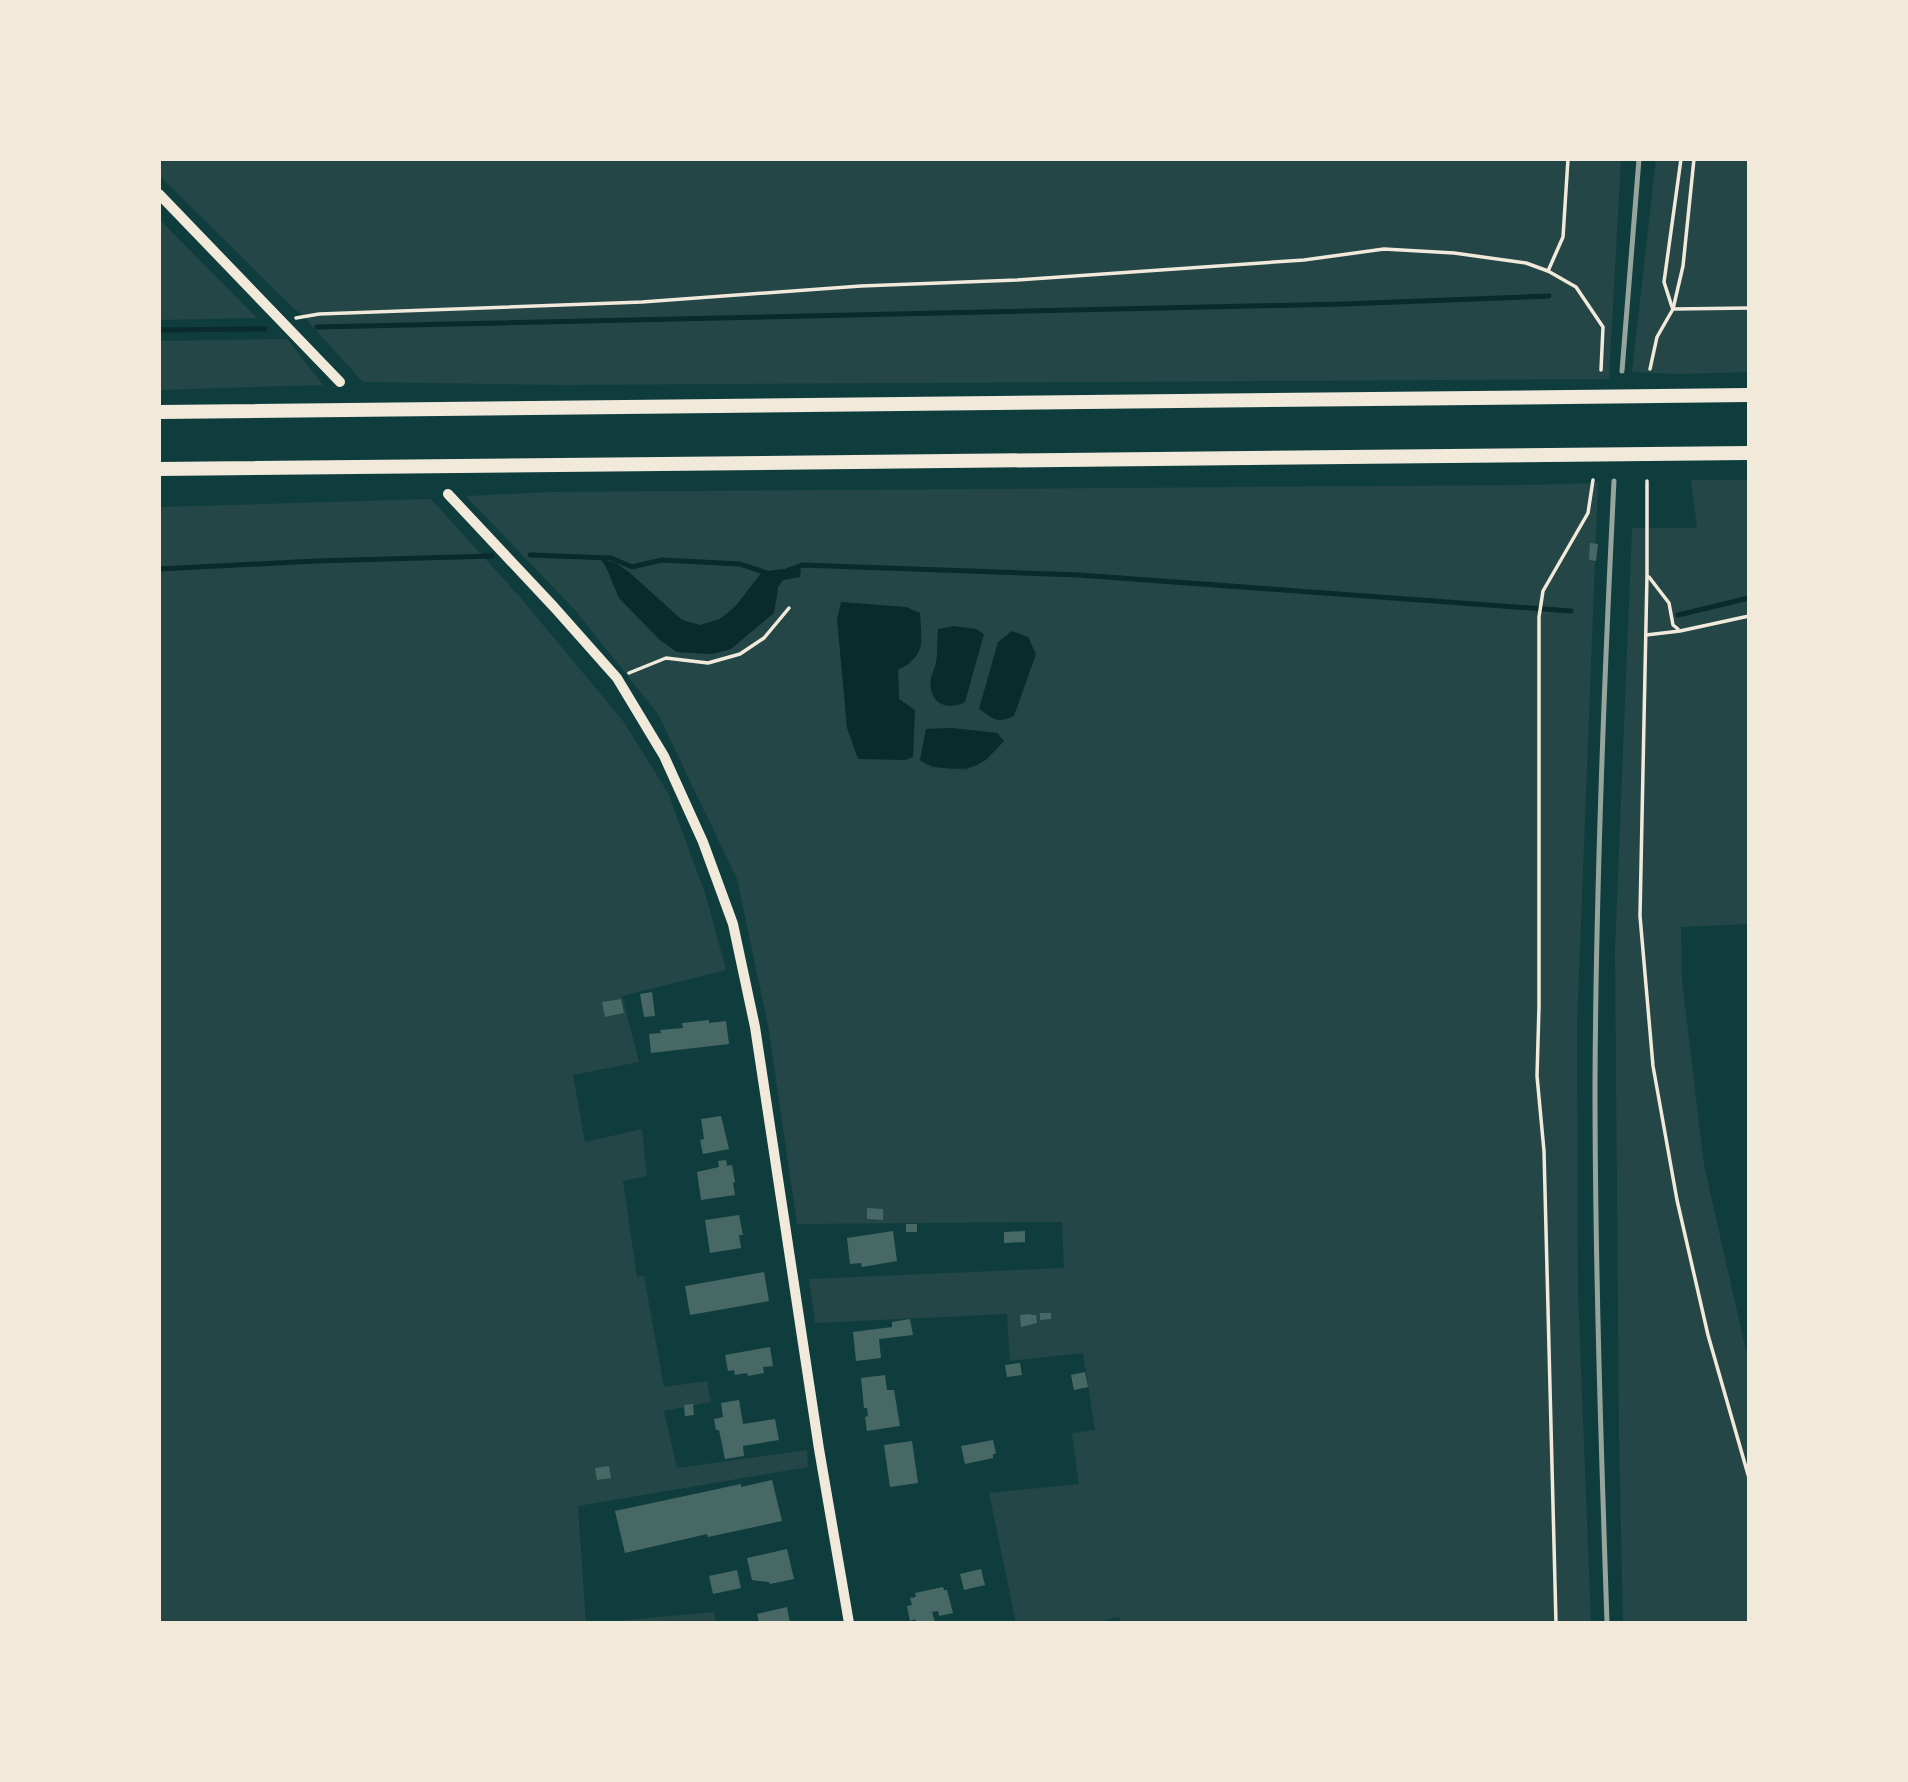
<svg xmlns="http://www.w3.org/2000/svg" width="1908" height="1782" viewBox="0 0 1908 1782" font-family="'PT Serif',serif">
	<rect width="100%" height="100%" fill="#0f3d3e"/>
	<g fill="#244646" fill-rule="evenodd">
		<path d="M159 159H1621L1609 379 565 385 363 382 302 315 290 305 159 175Z"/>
		<path d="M1656 159H1749V372L1680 374 1632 372Z"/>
		<path d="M159 219 257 318 159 320Z"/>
		<path d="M287 339 323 385 159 390V341Z"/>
		<path d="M1691 480H1749V924L1681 927 1682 980 1704 1165 1749 1364V1623H1623L1619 1437 1615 950 1632 528H1697Z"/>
		<path d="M1598 483 1577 1026 1578 1292 1591 1623H1121L1119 1617 1092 1623H1016L989 1493 1079 1484 1072 1433 1095 1430 1083 1353 1010 1361 1007 1314 815 1323 809 1279 1064 1268 1062 1222 797 1224 768 1025 737 879 658 714 574 609 466 496 553 492 1522 485ZM601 559C621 573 641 586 660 601 667 606 673 615 681 619 715 642 745 595 762 572L790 580H783L778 587 777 599 731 649 711 654 677 652 660 640 619 598 607 569ZM842 602 911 663 898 669 899 699ZM951 728 997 733 988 759 966 770 930 767 927 729Z"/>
		<path d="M431 499 519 596 623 721 668 793 706 896 726 970 622 996 639 1062 573 1075 585 1142 642 1129 647 1176 623 1181 637 1277 644 1276 664 1387 707 1381 711 1402 664 1411 677 1468 807 1450 808 1467 578 1506 586 1623H159V507Z"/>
		<path d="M714 1612 716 1623H593Z"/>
	</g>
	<g fill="#0a2a2b">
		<path d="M601 559 616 563 629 572 682 620 700 625 720 619 735 607 762 572 782 569H801L800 577 783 580 778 587 774 613 731 649 712 654 677 652 660 640 619 598 607 569Z"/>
		<path d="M841 602 906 607 920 613C921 642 928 654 898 670L899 699 915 710 913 757 905 760 858 759 847 728 837 619Z"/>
		<path d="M954 626 976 629 984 634 965 702C946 712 927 702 931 678 932 673 935 668 936 663 938 652 937 640 938 629Z"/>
		<path d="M1012 631 1028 637 1036 654 1014 716C997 724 994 719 979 709L998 642Z"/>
		<path d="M951 728 997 733 1004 741C984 763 976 771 946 768 935 767 929 767 920 760L926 729Z"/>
	</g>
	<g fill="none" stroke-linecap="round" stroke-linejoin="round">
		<g stroke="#0a2a2b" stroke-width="5">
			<path d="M317 327 1344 304 1549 296"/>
			<path d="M159 330 265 329"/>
			<path d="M530 555 611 558 632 567 662 560 740 564 770 574"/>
			<path d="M159 569 316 561 492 556"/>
			<path d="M786 571 802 565 1079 575 1571 611"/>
			<path d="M1678 615 1749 598"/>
		</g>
	</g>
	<g fill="#486865">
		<path d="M1590 543 1598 544 1596 561 1589 560Z"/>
		<path d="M652 992 655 1016 644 1017 640 994Z"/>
		<path d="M621 999 624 1013 605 1017 602 1002Z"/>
		<path d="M709 1020V1023L726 1021 729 1044 651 1053 649 1034 661 1033 660 1030 683 1028 682 1023Z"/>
		<path d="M721 1116 729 1149 703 1154 700 1140 704 1139 701 1119Z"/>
		<path d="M726 1160 727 1166 732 1165 735 1182 733 1183 735 1195 701 1200 697 1172 719 1167 718 1161Z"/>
		<path d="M867 1208 883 1209V1220L867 1219Z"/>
		<path d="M739 1215 743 1235H739L741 1248 710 1253 705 1220Z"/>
		<rect x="906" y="1224" width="11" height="8"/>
		<path d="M893 1231 897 1261 862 1267 861 1263 850 1264 847 1238Z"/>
		<path d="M1025 1231V1242L1004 1243V1232Z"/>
		<path d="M764 1272 769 1301 690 1315 685 1286Z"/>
		<path d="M1040 1313H1051V1319L1040 1320Z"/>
		<path d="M1031 1314V1315H1036L1037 1323 1021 1327 1020 1315Z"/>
		<path d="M910 1319 913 1335 879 1339 881 1358 856 1361 853 1332 892 1327V1322Z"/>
		<path d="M770 1347 773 1366 763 1367 764 1373 748 1376 747 1373 735 1375 734 1370 728 1371 725 1355Z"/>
		<path d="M1020 1363 1022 1375 1007 1377 1005 1365Z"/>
		<path d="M1085 1372 1088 1387 1074 1390 1071 1375Z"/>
		<path d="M885 1375 887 1390H894L900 1426 867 1431 865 1417 868 1416 867 1408H864L861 1378Z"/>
		<path d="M739 1400 743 1424 775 1419 779 1440 743 1446 744 1456 725 1459 719 1430H716L714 1419 723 1417 721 1403Z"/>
		<path d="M693 1404 694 1415 685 1416 684 1405Z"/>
		<path d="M993 1440 996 1454H993V1458L965 1464 961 1446Z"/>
		<path d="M912 1441 918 1483 890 1487 884 1445Z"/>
		<path d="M609 1466 611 1478 597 1480 595 1468Z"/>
		<path d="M772 1480 782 1521 708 1537 707 1534 625 1553 615 1511 741 1484V1487Z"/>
		<path d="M787 1549 794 1579 770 1584 769 1582 752 1580 747 1558Z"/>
		<path d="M981 1569 985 1585 964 1590 960 1574Z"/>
		<path d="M737 1570 741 1588 713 1594 709 1576Z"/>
		<path d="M943 1587 944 1590H947L953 1613 939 1616 938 1611 932 1612 935 1622 932 1623H916L915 1619 910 1621 907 1606 912 1605 910 1598 916 1597 915 1593Z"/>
		<path d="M787 1607 790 1623H759L757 1614Z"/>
	</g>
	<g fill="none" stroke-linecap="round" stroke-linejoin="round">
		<g stroke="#f1e9da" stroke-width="3.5">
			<path d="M1548 271 1563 237 1568 159"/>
			<path d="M1672 307 1664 282 1681 159"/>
			<path d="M1673 309 1749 308"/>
			<path d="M296 318 319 314 642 302 861 286 1017 280 1304 260 1384 249 1454 253 1526 263 1548 271 1576 287 1603 327 1601 370"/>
			<path d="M1650 369 1657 337 1673 309 1683 266 1694 159"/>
			<path d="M1647 481V575L1640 916 1653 1066 1677 1200 1708 1335 1749 1478"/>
			<path d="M1649 577 1669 603 1673 625 1678 629"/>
			<path d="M1646 635 1680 631 1749 616"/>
			<path d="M629 673 666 658 708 663 740 654 764 638 789 608"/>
			<path d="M1556 1623 1544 1151 1537 1076 1539 1007V617L1543 591 1588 513 1593 480"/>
		</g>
		<g stroke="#f1e9da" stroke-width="10">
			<path d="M159 194 340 382"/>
			<path d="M448 494 554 607 617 678 664 756 703 842 733 924 755 1027 819 1449 849 1623"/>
		</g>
		<g stroke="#f1e9da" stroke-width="14">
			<path d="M159 412 1749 395"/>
			<path d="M159 469 1749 453"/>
		</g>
		<g stroke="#97a49c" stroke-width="5">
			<path d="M1622 371 1639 159"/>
			<path d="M1607 1623C1601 1443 1595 1263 1595 1083 1596 882 1604 681 1614 481"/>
		</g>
	</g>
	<rect width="1908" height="1782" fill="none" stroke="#f1e9da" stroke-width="322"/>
</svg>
